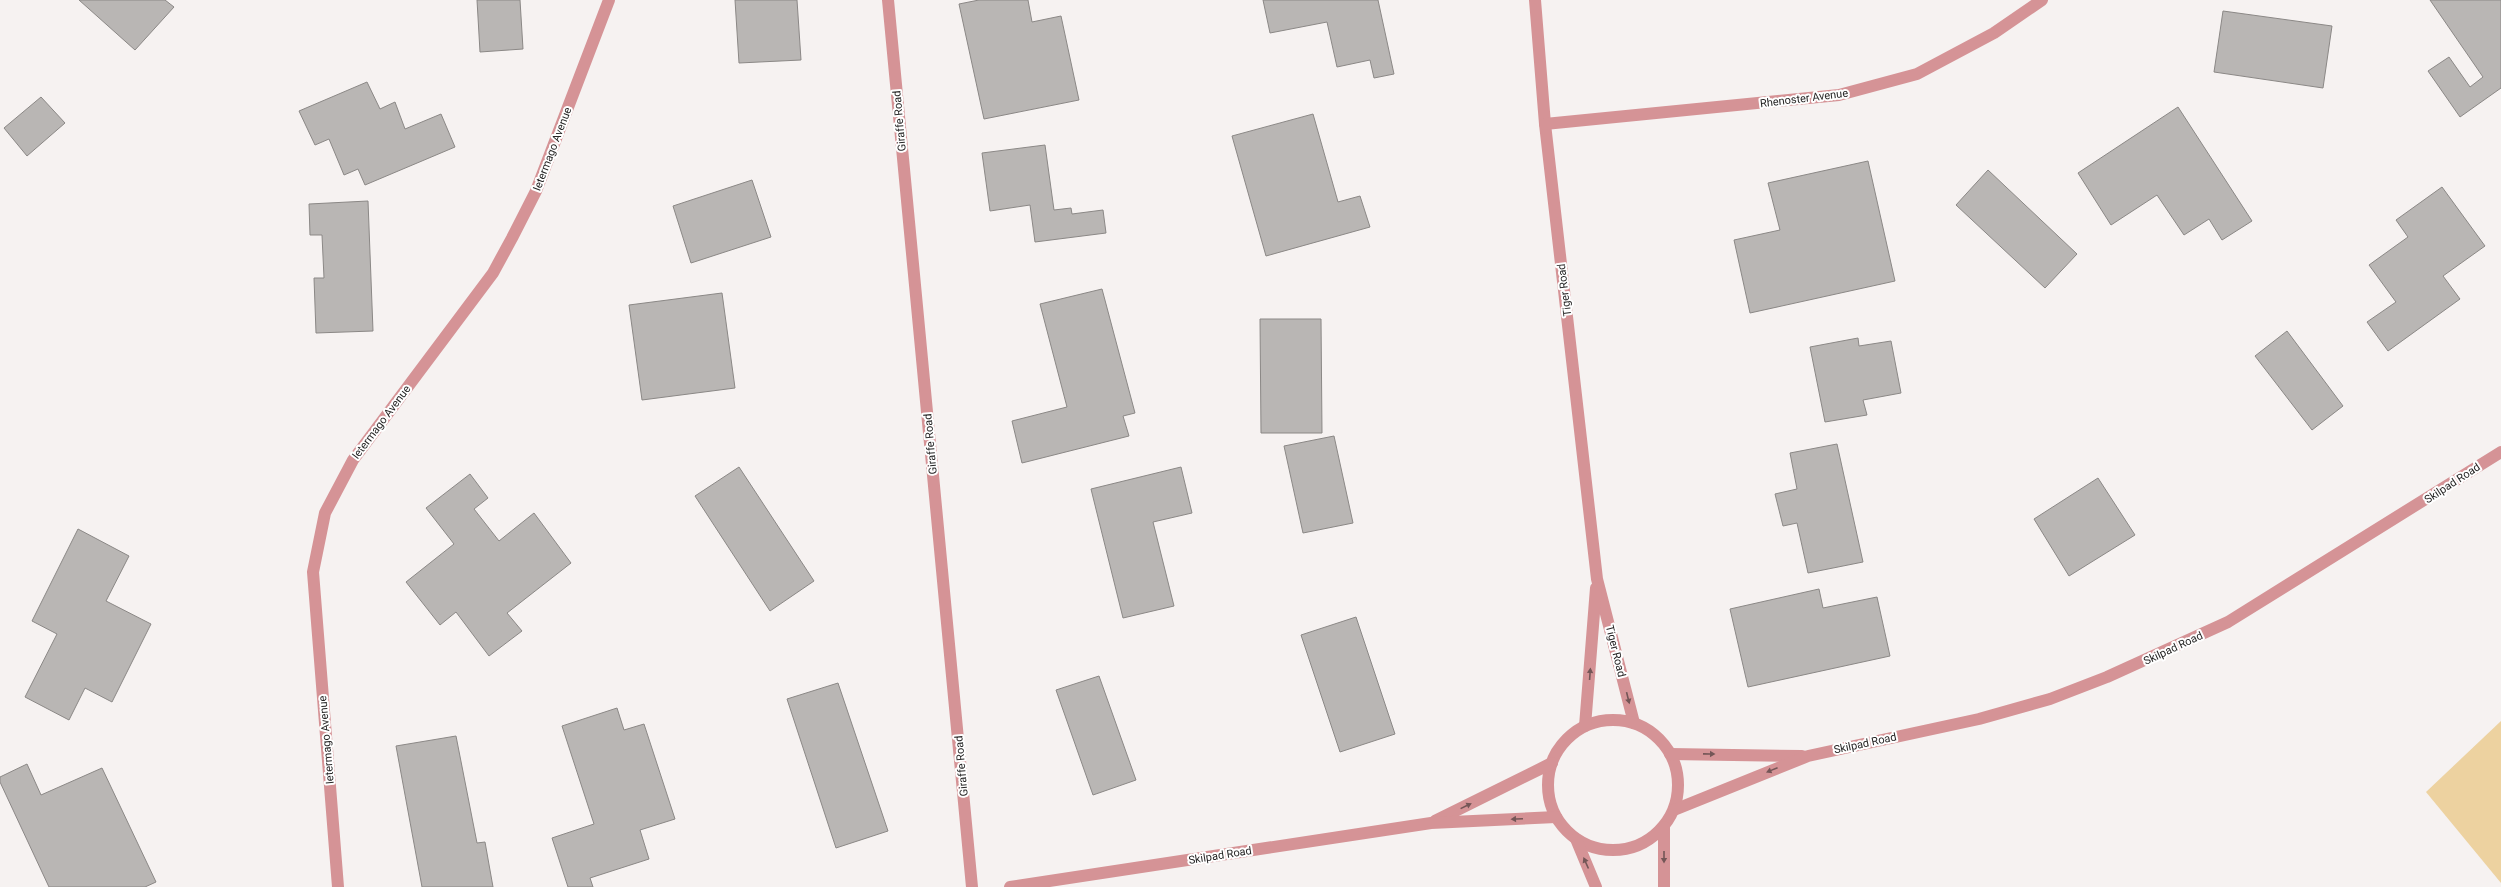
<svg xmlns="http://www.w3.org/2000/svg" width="2501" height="887" viewBox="0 0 2501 887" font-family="Roboto,sans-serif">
	<rect width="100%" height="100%" fill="#f6f2f1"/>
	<path fill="#edd2a0" d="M2501 721V883L2426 792Z"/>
	<g fill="#b9b6b4" stroke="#8b8886">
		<path d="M79 0H165L174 7 135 50Z"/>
		<path d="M477 0H520L523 49 480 52Z"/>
		<path d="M735 0H797L801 60 739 63Z"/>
		<path d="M979 0H1028L1032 22 1061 16 1079 100 984 119 959 4Z"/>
		<path d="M1263 0H1378L1394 74 1374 78 1370 60 1337 67 1327 22 1270 33Z"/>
		<path d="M2430 0H2501V88L2460 117 2428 71 2449 57 2470 87 2483 77Z"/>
		<path d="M2223 11 2332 26 2323 88 2214 72Z"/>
		<path d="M367 82 380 109 395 102 405 129 441 114 455 147 365 185 358 169 344 175 329 139 315 145 299 111Z"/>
		<path d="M41 97 65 123 27 156 4 128Z"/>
		<path d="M2178 107 2252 221 2222 240 2209 219 2184 235 2157 195 2111 225 2078 173Z"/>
		<path d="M1313 114 1338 202 1360 196 1370 227 1266 256 1232 136Z"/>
		<path d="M1045 145 1054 210 1071 208 1072 214 1103 210 1106 233 1035 242 1030 205 990 211 982 153Z"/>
		<path d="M1868 161 1895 281 1750 313 1734 240 1780 230 1768 183Z"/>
		<path d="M1988 170 2077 254 2045 288 1956 205Z"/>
		<path d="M752 180 771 237 691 263 673 206Z"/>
		<path d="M2442 187 2485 246 2443 276 2460 299 2388 351 2367 322 2396 302 2369 265 2408 237 2396 220Z"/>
		<path d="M368 201 373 331 316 333 314 278H324L322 235H310L309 204Z"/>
		<path d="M1102 289 1135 413 1123 416 1129 436 1022 463 1012 421 1067 407 1040 304Z"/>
		<path d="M722 293 735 388 642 400 629 305Z"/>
		<path d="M1260 319H1321L1322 433H1261Z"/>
		<path d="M2287 331 2343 406 2312 430 2255 356Z"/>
		<path d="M1858 338 1859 346 1891 341 1901 393 1863 400 1867 415 1825 422 1810 347Z"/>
		<path d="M1334 436 1353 523 1303 533 1284 446Z"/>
		<path d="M1837 444 1863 562 1808 573 1797 523 1783 526 1775 494 1797 489 1790 453Z"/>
		<path d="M739 467 814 581 770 611 695 496Z"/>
		<path d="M1181 467 1192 513 1153 522 1174 606 1123 618 1091 489Z"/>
		<path d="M470 474 488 498 474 509 499 541 534 513 571 563 507 613 522 631 489 656 456 612 440 625 406 582 454 544 426 508Z"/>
		<path d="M2098 478 2135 535 2069 576 2034 519Z"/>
		<path d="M78 529 129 556 106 601 151 624 112 702 85 688 69 720 25 697 57 634 32 621Z"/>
		<path d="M1819 589 1823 608 1877 597 1890 656 1748 687 1730 609Z"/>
		<path d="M1356 617 1395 734 1340 752 1301 635Z"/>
		<path d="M1099 676 1136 780 1093 795 1056 690Z"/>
		<path d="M838 683 888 831 836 848 787 699Z"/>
		<path d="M617 708 624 730 644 724 675 819 640 830 649 859 590 878 593 887H568L552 838 594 824 562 726Z"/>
		<path d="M456 736 477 843 485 842 493 887H422L396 746Z"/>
		<path d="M27 764 41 795 102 768 156 882 145 887H49L0 782V777Z"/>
	</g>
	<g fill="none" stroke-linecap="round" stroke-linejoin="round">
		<g stroke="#d59396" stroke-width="12">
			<path d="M888 0 972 887"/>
			<path d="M1535 0 1545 124 1597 579 1634 723"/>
			<path d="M1545 124 1839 95 1917 74 1994 33 2042 0"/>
			<circle cx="1613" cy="785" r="65"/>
			<path d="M1585 726 1596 588"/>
			<path d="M1670 754 1802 756"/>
			<path d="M1674 810 1808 756 1979 719 2050 699 2107 677 2228 622 2501 452"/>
			<path d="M1435 821 1552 763"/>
			<path d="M1664 827V887"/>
			<path d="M1576 839 1596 887"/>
			<path d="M338 887 313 572 325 513 353 460 493 273 512 238 536 191 609 0"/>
			<path d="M1010 887 1431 823 1556 817"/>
		</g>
	</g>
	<defs><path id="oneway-solid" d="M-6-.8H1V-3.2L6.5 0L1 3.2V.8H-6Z"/></defs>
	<g fill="#745657">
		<use href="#oneway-solid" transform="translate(1590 674) rotate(-86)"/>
		<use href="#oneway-solid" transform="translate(1628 698) rotate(76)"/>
		<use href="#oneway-solid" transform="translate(1709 754) rotate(1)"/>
		<use href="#oneway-solid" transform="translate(1772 770) rotate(158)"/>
		<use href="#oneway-solid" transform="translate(1466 806) rotate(-26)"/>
		<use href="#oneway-solid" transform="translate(1517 819) rotate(177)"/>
		<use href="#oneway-solid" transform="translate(1664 857) rotate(90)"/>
		<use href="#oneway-solid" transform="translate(1586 863) rotate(-114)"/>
	</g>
	<g text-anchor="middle" stroke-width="4" stroke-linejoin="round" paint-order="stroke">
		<g font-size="11" fill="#252424" stroke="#fff">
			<text transform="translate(1804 98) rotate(-7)" y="4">Rhenoster Avenue</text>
			<text transform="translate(899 121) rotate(-95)" y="4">Giraffe Road</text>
			<text transform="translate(552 149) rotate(-69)" y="4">Ietermago Avenue</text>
			<text transform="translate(1564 290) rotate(-97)" y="4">Tiger Road</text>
			<text transform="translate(381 422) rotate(-53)" y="4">Ietermago Avenue</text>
			<text transform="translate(930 444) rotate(-95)" y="4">Giraffe Road</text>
			<text transform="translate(2452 483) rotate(-33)" y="4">Skilpad Road</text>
			<text transform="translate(2173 648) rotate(-25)" y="4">Skilpad Road</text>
			<text transform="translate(1616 651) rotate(76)" y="4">Tiger Road</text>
			<text transform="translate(326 740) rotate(-95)" y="4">Ietermago Avenue</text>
			<text transform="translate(1865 743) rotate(-12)" y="4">Skilpad Road</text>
			<text transform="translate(961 766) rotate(-95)" y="4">Giraffe Road</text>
			<text transform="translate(1220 855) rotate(-9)" y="4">Skilpad Road</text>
		</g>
	</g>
</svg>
